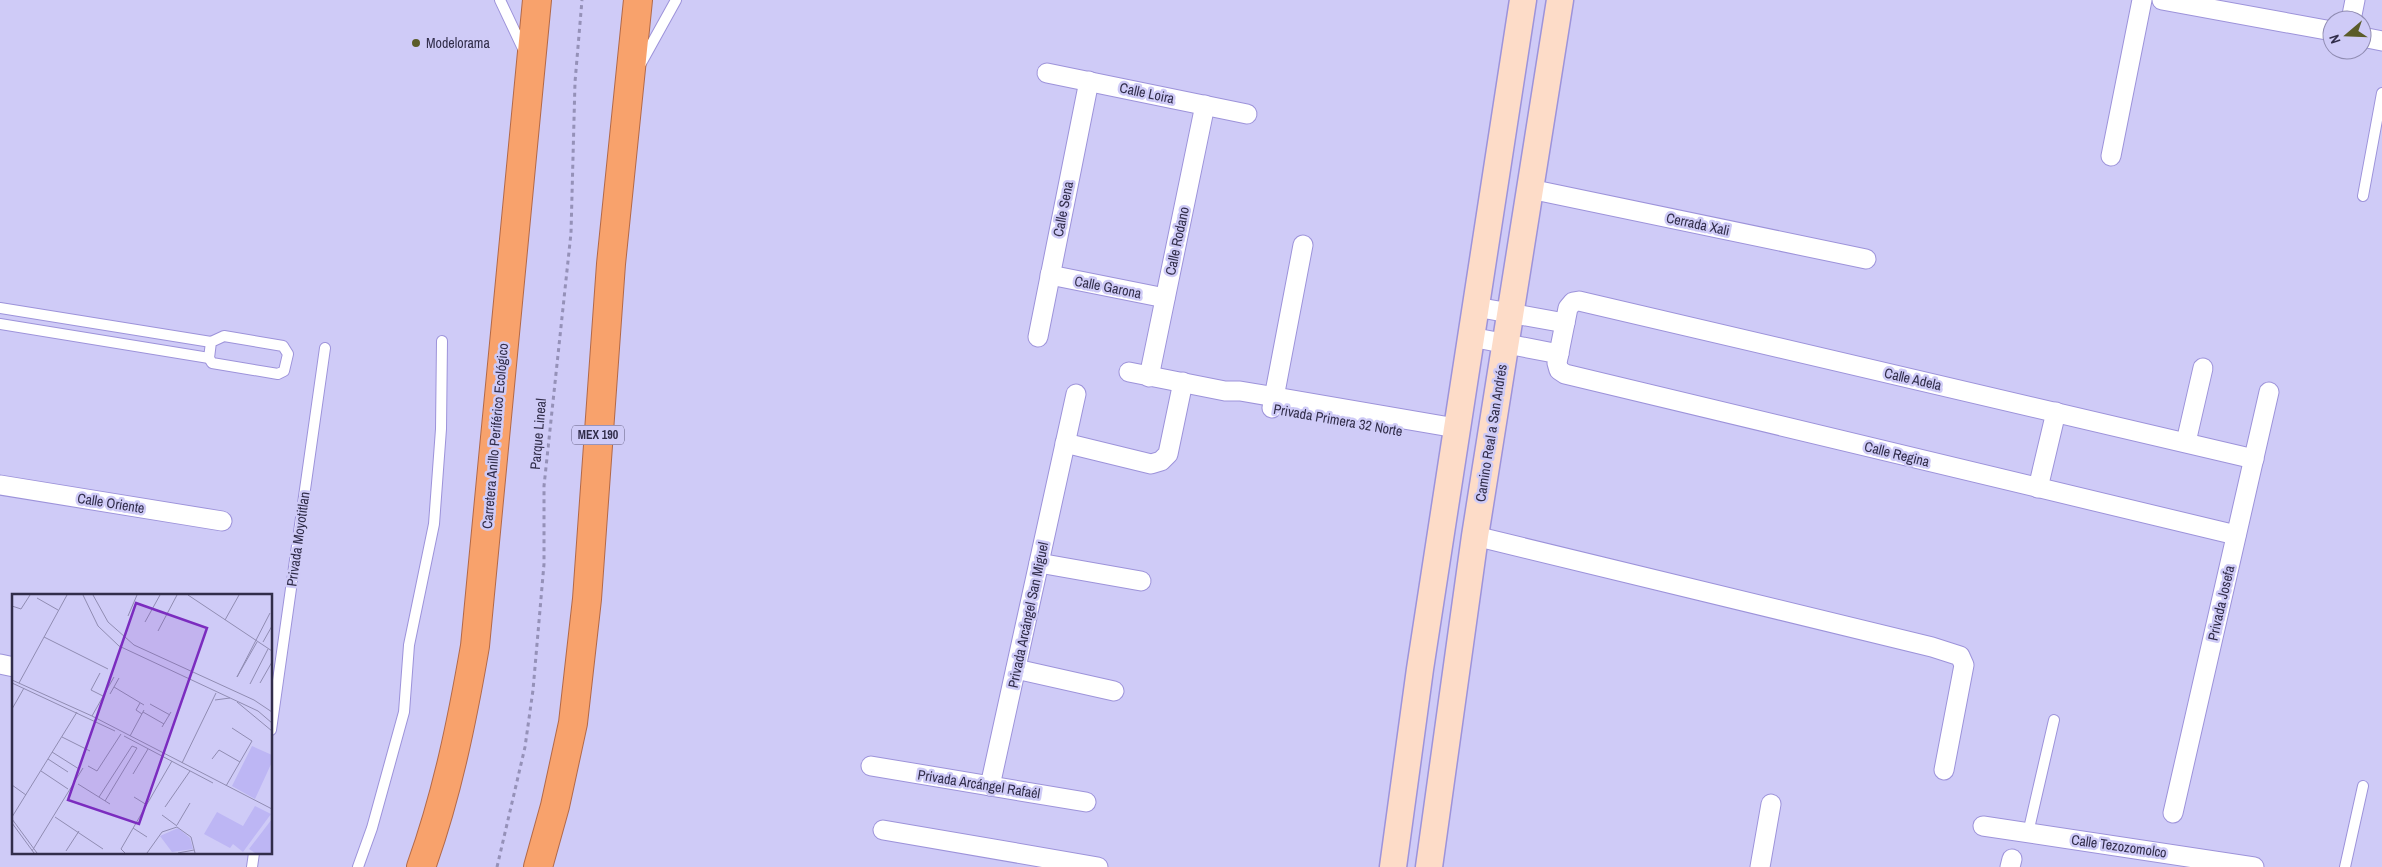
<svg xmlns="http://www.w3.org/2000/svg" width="2382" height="867" viewBox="0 0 2382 867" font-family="'Archivo Narrow',sans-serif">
	<rect width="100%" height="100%" fill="#cfcbf7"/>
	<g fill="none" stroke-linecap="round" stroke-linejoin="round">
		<g stroke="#9d93da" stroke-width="12">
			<g id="service">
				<path d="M500 0 525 53"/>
				<path d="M640 65 676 0"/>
				<path d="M2363 196 2382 93"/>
				<path d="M0 308 211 342"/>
				<path d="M0 324 209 358"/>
				<path d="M224 336 283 346 288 354 284 371 278 374 212 363 209 358 211 342Z"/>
				<path d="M271 730 325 348"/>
				<path d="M2028 833 2054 720"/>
				<path d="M252 867 254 853"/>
				<path d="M358 867 372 828 404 712 409 645 434 524 441 429 442 341"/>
				<path d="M2345 867 2363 786"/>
			</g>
		</g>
		<g stroke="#9d93da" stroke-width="21">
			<g id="minor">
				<path d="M2162 0 2332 31"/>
				<path d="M2351 20 2355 0"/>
				<path d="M2362 37 2382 41"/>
				<path d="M1047 73 1247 114"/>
				<path d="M2111 156 2142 0"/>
				<path d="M1530 189 1866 259"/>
				<path d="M1050 275 1165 298"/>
				<path d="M1476 307 1565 323"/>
				<path d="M1038 337 1089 81"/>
				<path d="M1471 337 1559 354"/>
				<path d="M1129 372 1225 391H1240L1456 428"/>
				<path d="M1149 377 1205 105"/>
				<path d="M1272 408 1303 245"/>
				<path d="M2186 442 2203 368"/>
				<path d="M1065 443 1151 464 1161 461 1168 454 1183 382"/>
				<path d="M0 485 222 521"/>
				<path d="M2038 488 2056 412"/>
				<path d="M2236 535 1565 374 1559 370 1557 363 1568 308 1573 302 1579 301 2254 459"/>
				<path d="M1475 536 1932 647 1960 656 1964 665 1944 770"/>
				<path d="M1039 563 1141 581"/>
				<path d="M0 664 14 667"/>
				<path d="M1016 669 1114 691"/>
				<path d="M871 766 1086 802"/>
				<path d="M990 786 1076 394"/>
				<path d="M2173 813 2269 392"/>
				<path d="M1983 826 2254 867"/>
				<path d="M883 830 1098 867"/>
				<path d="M1760 867 1771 804"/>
				<path d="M2010 867 2012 859"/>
			</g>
		</g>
		<g stroke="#9d93da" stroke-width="29">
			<g id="secondary">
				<path d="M1393 867 1420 669 1523 0"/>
				<path d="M1429 867 1475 536 1560 0"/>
			</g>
		</g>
		<g stroke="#b26949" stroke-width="30">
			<g id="trunk">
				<path d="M421 867C447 795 462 721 475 646L537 0"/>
				<path d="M538 867 555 806 573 723 587 599 611 264 638 0"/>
			</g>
		</g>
		<path stroke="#9591b8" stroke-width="3" stroke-dasharray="4 4" stroke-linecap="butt" d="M497 867 525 747 533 690 544 564V486L571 233 575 82 582 0"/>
		<use href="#service" stroke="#fff" stroke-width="10"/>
		<use href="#minor" stroke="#fff" stroke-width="19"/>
		<use href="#secondary" stroke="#fddcc8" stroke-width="26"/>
		<use href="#trunk" stroke="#f8a26c" stroke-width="28"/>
	</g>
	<circle fill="#5b5c29" stroke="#cfcbf7" stroke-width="2" cx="416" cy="43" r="5"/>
	<g text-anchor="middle" stroke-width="5" stroke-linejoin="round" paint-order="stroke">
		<rect fill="#cfcbf7" stroke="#605c7e" stroke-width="1" x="572" y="425.5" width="52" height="19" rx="4"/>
		<g font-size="12" font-weight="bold" fill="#312d4a">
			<text x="598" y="439">MEX 190</text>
		</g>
		<g font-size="14" fill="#312d4a" stroke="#cfcbf7" text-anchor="start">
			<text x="426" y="48">Modelorama</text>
		</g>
		<g font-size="14" fill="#312d4a" stroke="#cfcbf7">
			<text transform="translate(1147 93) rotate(12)" y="5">Calle Loira</text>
			<text transform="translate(1063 209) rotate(-79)" y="5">Calle Sena</text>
			<text transform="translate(1698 224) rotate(12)" y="5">Cerrada Xali</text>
			<text transform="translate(1177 241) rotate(-78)" y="5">Calle Rodano</text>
			<text transform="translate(1108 287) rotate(11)" y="5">Calle Garona</text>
			<text transform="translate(1913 379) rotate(13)" y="5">Calle Adela</text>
			<text transform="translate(1338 420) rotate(10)" y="5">Privada Primera 32 Norte</text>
			<text transform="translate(1491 433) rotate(-81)" y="5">Camino Real a San Andrés</text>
			<text transform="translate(538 434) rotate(-85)" y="5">Parque Lineal</text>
			<text transform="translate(495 436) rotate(-85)" y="5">Carretera Anillo Periférico Ecológico</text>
			<text transform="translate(1897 454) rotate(14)" y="5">Calle Regina</text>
			<text transform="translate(111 503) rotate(9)" y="5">Calle Oriente</text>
			<text transform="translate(298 539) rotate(-82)" y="5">Privada Moyotitlan</text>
			<text transform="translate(2221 603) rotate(-77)" y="5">Privada Josefa</text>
			<text transform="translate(1028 615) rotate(-78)" y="5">Privada Arcángel San Miguel</text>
			<text transform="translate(979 784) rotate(9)" y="5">Privada Arcángel Rafaél</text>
			<text transform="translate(2119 846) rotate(8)" y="5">Calle Tezozomolco</text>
		</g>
	</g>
	<g transform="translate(12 594)">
		<rect width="260" height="260" fill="#cfcbf7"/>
		<path d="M240 152 260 161V168L243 205 220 192ZM243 212 259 220 231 258 221 250 218 254 192 240 205 218 231 232ZM260 225V259H243L237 255ZM166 234 178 244 181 255 160 258 148 242Z" fill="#bdb6f4"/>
		<path fill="none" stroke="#908cb2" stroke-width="1" d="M71 1 86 32 107 52 246 117 260 129M81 1 96 28 122 51 242 106 260 118M176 1 260 57M25 4 46 16M0 12 9 15 18 1M116 22 125 1M213 26 227 1M133 28 148 1M146 37 165 1M32 43 96 75M251 48 260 32M88 79 79 96 91 102M225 83 258 19M225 83 245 48M0 86 80 122 260 215M0 89 103 137M7 89 55 1M248 89 260 68M238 90 256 55M102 93 132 111M98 100 107 84M203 106 218 104M225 108 260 137M128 109 124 116 130 120M138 110 158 121M0 115 12 94M131 118 152 130M80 122 102 83M150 133 159 118M112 142 201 189M118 142 132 116M50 143 78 157M40 158 67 175M36 165 56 178M200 165 207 156 228 168M170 169 204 99M76 172 85 177 109 140M29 177 56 195M121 180 136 155M66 190 98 210M0 191 14 201M214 192 240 147 220 134M87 203 120 152 125 154 93 207M122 203 135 211M153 213 178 177M150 221 165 232M0 223 65 118M43 223 91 255M0 225 25 259M0 229 22 259M165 231 178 209M121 234 135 243M20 257 71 174M54 257 67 237M113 259 109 255 160 167M135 259 150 238 165 233 179 243 183 259M166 259 182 256"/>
		<path fill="#7b2cbf" fill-opacity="0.15" stroke="#7b2cbf" stroke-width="2.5" d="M124 9 195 34 127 230 56 206Z"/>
		<rect width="260" height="260" fill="none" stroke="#312d4a" stroke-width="2.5"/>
	</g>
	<g transform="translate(2347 35) rotate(251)"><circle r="24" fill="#cfcbf7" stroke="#908cb2"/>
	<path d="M0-4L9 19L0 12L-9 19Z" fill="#5b5c29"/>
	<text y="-8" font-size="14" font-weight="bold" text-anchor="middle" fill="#312d4a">N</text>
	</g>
</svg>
